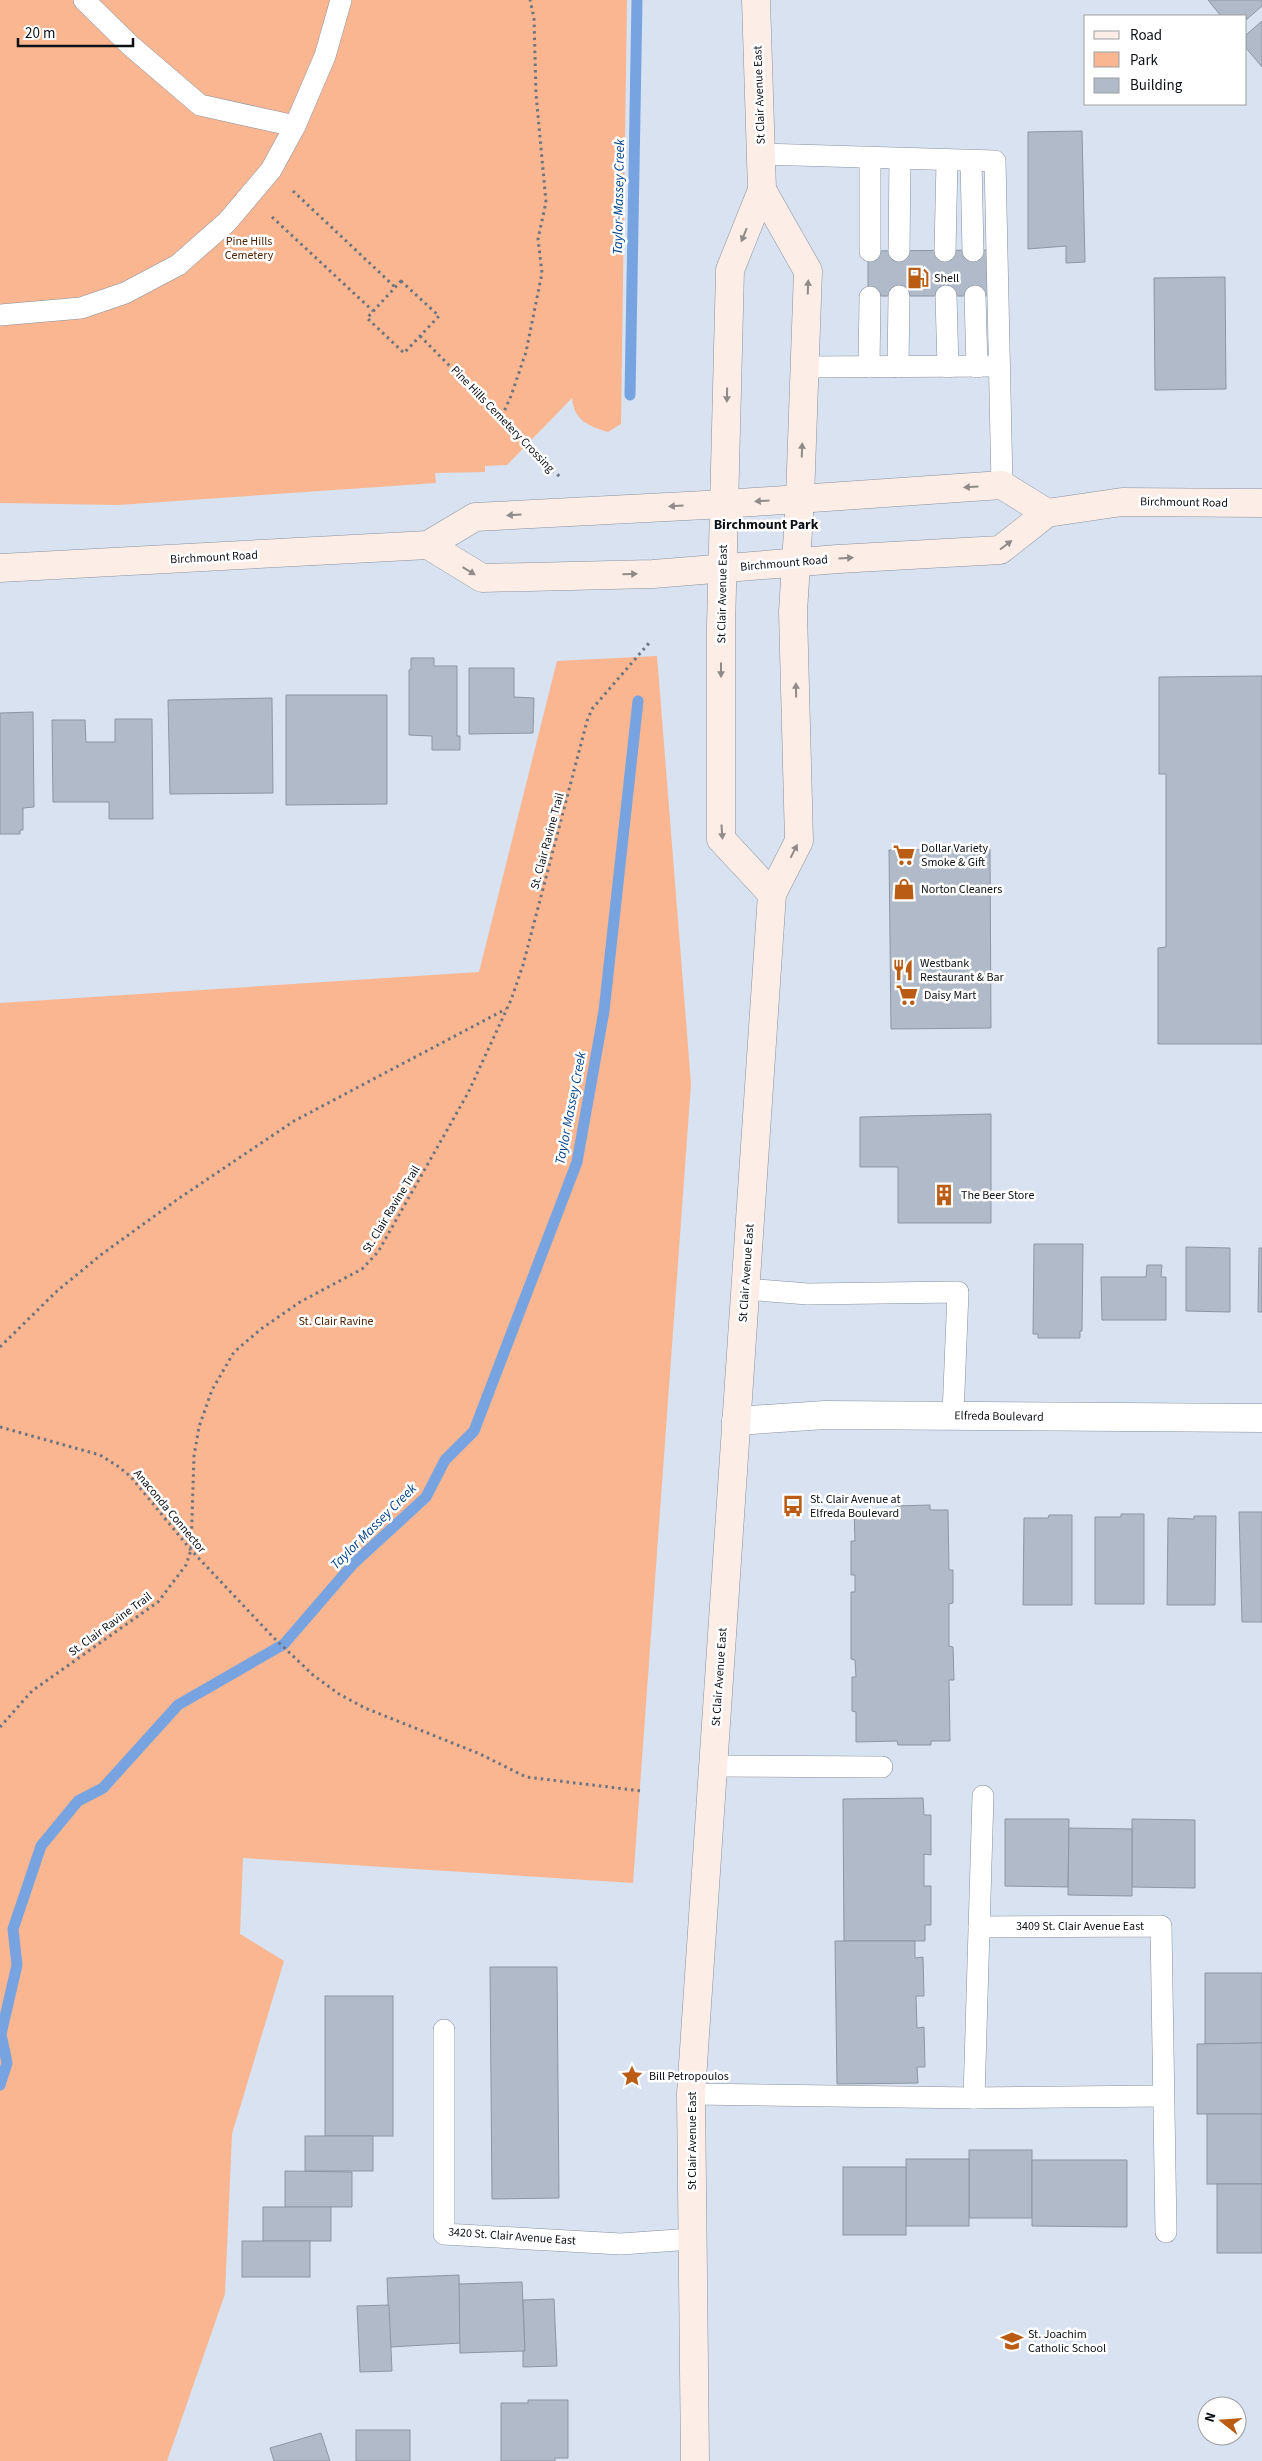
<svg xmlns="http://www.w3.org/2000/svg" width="1262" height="2461" viewBox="0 0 1262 2461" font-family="'Source Sans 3',sans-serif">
	<rect width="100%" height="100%" fill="#d8e2f0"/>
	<g fill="#f9b691">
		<path d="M0 0H627L621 424 608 432C589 426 574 421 572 398L507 465 485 466V472L435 473 436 483 118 505 0 503Z"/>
		<path d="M657 656 691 1084 633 1883 243 1858 240 1934 284 1961 232 2134 225 2294 167 2461H0V1003L479 972 557 661Z"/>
	</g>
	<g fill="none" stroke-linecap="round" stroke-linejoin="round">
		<g stroke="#77a4e1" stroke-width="11">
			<path d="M630 395 637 0"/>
			<path d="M0 2085 7 2063 1 2034 17 1965 13 1929 41 1846 78 1801 103 1788 178 1705 284 1644 353 1564 426 1497 445 1460 474 1431 577 1162 604 1011 638 701"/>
		</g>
	</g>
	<g fill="#b0bac8" stroke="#8d96a3">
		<path d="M1208 0H1262V6L1246 20V16H1221Z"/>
		<path d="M1262 21V67L1246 48V35Z"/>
		<path d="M1082 131 1085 262 1066 263V246L1028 249V132Z"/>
		<path d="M988 250 989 296H868V251Z"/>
		<path d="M1225 277 1226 389 1155 390 1154 278Z"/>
		<path d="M411 658H434V666H457V736H460V750H432V736L409 735V670L411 669Z"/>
		<path d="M469 668H514V697L534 698 533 733 469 734Z"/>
		<path d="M1262 676V1044H1158V948L1166 947V774H1159V677Z"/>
		<path d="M286 695H387V804L286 805Z"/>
		<path d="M272 698 273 793 170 794 168 700Z"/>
		<path d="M33 712 34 807 23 808V830H20V834H0V713Z"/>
		<path d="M115 719H152L153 819H109V802H53L52 720H85L86 742H115Z"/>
		<path d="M990 849 991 1028 891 1029 889 850Z"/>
		<path d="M991 1114V1223H898V1167H860V1117Z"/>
		<path d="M1034 1244H1083L1082 1331H1080V1338H1038V1334H1033Z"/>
		<path d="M1186 1247 1230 1248V1312L1186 1311Z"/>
		<path d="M1259 1248H1262V1312H1258Z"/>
		<path d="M1147 1265H1162L1161 1277H1166V1320H1102L1101 1277H1146Z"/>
		<path d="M930 1505V1510H948L949 1570H953V1603L949 1604V1646L953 1647 954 1680H949L950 1741H931V1745H898L897 1741 856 1742V1712L852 1711V1677H856L855 1660 851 1659V1592H855V1575H851V1541H855L854 1510H896V1506Z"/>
		<path d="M1239 1512H1262V1622H1242Z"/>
		<path d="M1121 1514H1144V1604H1095V1517H1121Z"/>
		<path d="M1049 1515H1072V1605H1023L1024 1518H1048Z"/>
		<path d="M1194 1516H1216L1215 1605H1167L1168 1518 1194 1519Z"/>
		<path d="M923 1798 924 1815H931V1855L924 1854V1886H931V1925H925V1941H844L843 1799Z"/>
		<path d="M1005 1819H1069L1068 1887 1005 1886Z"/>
		<path d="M1132 1819 1195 1820V1888L1132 1887Z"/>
		<path d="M1069 1828 1132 1829V1896L1068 1895Z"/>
		<path d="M835 1941H915V1958L923 1957 924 1996H916L917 2028 924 2027 925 2067H917L918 2083 837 2084Z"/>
		<path d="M490 1967H557L559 2198 492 2199Z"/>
		<path d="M1205 1973H1262V2043L1205 2044Z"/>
		<rect x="325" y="1996" width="68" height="140"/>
		<path d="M1262 2043V2114H1197V2044Z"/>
		<rect x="1207" y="2114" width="55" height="70"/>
		<rect x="305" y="2136" width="68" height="35"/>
		<rect x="969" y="2150" width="63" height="68"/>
		<rect x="906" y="2159" width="63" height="67"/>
		<path d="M1032 2160H1127V2227L1032 2226Z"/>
		<rect x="843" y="2167" width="63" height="68"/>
		<path d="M285 2171 352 2172V2207H285Z"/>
		<rect x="1217" y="2184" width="45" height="69"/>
		<rect x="263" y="2207" width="68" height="34"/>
		<rect x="242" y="2241" width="68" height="36"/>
		<path d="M459 2275 461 2343 390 2347 387 2278Z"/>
		<path d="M522 2282 525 2351 460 2353 459 2284Z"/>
		<path d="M554 2299 557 2366 523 2367V2351H525L523 2300Z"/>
		<path d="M389 2305 392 2371 360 2372 357 2306Z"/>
		<path d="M528 2400H568V2458H555V2461H501V2403H528Z"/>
		<rect x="356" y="2430" width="54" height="31"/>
		<path d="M321 2433 330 2461H274L270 2448Z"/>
	</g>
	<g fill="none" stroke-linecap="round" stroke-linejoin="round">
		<g stroke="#88919e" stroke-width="22">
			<g id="service">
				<path d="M84 0 131 46 200 105 295 126"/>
				<path d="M761 154 995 161 1002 485"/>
				<path d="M870 158V251"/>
				<path d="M971 161 973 251"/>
				<path d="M899 251 900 159"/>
				<path d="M945 251 947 161"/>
				<path d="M946 296 948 367"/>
				<path d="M975 296 977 367"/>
				<path d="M0 315 81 308 125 293 178 265 227 222 271 170 295 126 325 56 341 0"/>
				<path d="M805 367 999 366"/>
				<path d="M869 367 870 297"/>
				<path d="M898 367 899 296"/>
				<path d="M745 1289 808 1294 958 1292 953 1415"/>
				<path d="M713 1766 882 1767"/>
				<path d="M979 1927 1161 1926 1166 2232"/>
				<path d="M444 2030V2234L621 2244 692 2239"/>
				<path d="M691 2094 974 2098 1162 2096"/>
				<path d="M974 2098 983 1796"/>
			</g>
		</g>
		<g stroke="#88919e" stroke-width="29">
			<path id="minor" d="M736 1421 825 1415 1262 1418"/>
		</g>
		<g stroke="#88919e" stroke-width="29">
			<g id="secondary">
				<path d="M756 0 762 190 730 270 721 627V839L772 894"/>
				<path d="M428 545 482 578 653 574 838 559 1000 550 1047 513 1122 502 1262 503"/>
				<path d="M0 568 428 545 475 517 725 504 1002 485 1047 513"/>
				<path d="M695 2461 691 2094 772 894 799 841 793 612 800 498 808 271 762 190"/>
			</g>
		</g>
		<g stroke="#6d747d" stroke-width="3" stroke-dasharray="2.5 4" stroke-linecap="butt">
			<path d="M293 191 395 287"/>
			<path d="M272 217 373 311"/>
			<path d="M401 281 439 316 404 353 367 318Z"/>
			<path d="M420 336 560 477"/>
			<path d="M502 416 511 396 526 352 542 273 538 239 546 202 536 94 534 18 530 0"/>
			<path d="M0 1347 57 1291 102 1254 178 1199 294 1121 506 1009"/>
			<path d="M0 1427 100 1455 119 1467 131 1477 191 1550 273 1637 313 1675 339 1694 365 1708 480 1754 526 1777 642 1791"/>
			<path d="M0 1727 32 1691 158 1602 186 1565 191 1550 194 1456 199 1427 212 1390 234 1352 261 1329 300 1302 362 1269 378 1252 468 1093 511 1000 523 965 587 721 592 709 649 643"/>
		</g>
		<use href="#service" stroke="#fff" stroke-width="21"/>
		<use href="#minor" stroke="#fff" stroke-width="28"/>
		<use href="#secondary" stroke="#fceee6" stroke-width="28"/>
	</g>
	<defs><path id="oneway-solid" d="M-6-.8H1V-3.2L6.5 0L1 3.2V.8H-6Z" transform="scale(1.25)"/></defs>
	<g fill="#908b88">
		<use href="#oneway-solid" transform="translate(744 235) rotate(112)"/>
		<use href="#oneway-solid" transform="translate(808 287) rotate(-88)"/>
		<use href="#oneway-solid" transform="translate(727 395) rotate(91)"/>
		<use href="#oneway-solid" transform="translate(802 450) rotate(-88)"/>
		<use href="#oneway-solid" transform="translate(971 487) rotate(177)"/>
		<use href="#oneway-solid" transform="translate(762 501) rotate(176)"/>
		<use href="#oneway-solid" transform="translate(676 506) rotate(177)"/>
		<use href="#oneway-solid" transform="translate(514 515) rotate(177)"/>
		<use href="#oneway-solid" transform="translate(1006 545) rotate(-37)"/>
		<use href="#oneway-solid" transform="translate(846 558) rotate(-3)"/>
		<use href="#oneway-solid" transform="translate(469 571) rotate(31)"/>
		<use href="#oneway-solid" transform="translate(630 574) rotate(-2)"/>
		<use href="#oneway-solid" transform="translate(721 670) rotate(90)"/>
		<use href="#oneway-solid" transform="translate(796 690) rotate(-91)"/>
		<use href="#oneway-solid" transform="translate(722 832) rotate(86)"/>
		<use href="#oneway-solid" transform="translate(794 851) rotate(-63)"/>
	</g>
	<defs>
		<g id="fuel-bare" transform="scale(1.725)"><path d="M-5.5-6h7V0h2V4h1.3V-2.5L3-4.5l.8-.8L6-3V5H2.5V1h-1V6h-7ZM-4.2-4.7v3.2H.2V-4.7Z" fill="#bb5c15" stroke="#fff" stroke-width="2.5" paint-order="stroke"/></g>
		<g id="supermarket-bare" transform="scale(1.725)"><path d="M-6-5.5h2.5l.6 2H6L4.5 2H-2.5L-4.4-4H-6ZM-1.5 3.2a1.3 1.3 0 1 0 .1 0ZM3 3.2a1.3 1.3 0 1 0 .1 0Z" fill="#bb5c15" stroke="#fff" stroke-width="2.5" paint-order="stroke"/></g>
		<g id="shop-bare" transform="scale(1.725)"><path d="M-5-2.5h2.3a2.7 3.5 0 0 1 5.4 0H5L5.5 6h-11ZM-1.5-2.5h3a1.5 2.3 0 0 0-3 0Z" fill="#bb5c15" stroke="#fff" stroke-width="2.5" paint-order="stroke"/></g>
		<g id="restaurant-bare" transform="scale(1.725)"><path d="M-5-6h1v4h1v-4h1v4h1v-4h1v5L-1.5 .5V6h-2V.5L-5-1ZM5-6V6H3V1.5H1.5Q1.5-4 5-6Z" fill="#bb5c15" stroke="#fff" stroke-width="2.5" paint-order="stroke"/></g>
		<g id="building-bare" transform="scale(1.725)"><path d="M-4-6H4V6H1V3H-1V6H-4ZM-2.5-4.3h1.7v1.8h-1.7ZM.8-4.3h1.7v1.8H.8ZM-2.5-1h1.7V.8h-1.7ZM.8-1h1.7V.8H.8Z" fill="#bb5c15" stroke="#fff" stroke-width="2.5" paint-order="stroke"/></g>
		<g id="bus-bare" transform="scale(1.725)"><path d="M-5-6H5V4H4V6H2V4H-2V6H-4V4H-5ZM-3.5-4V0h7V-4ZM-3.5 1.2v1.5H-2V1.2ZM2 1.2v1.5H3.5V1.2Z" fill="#bb5c15" stroke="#fff" stroke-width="2.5" paint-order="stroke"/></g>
		<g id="sight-bare" transform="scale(1.725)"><path d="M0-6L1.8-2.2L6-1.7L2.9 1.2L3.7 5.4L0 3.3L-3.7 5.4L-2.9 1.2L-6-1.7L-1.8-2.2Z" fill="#bb5c15" stroke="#fff" stroke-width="2.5" paint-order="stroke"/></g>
		<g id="school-bare" transform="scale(1.725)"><path d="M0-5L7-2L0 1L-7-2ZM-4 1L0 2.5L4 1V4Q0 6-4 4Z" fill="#bb5c15" stroke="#fff" stroke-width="2.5" paint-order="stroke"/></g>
	</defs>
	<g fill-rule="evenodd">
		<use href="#fuel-bare" x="918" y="278"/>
		<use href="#supermarket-bare" x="904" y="855"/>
		<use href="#shop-bare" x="904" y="889"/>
		<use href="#restaurant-bare" x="903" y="970"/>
		<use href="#supermarket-bare" x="907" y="995"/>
		<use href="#building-bare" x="944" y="1195"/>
		<use href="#bus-bare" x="793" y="1506"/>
		<use href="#sight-bare" x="632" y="2076"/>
		<use href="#school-bare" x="1012" y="2341"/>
	</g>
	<g text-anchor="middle" stroke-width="5" stroke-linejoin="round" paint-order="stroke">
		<g font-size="12" fill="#0d1115" stroke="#fff">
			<text transform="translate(759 95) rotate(-92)" y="4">St Clair Avenue East</text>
			<text transform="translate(503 419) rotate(46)" y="4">Pine Hills Cemetery Crossing</text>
			<text transform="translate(1184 502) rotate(1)" y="4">Birchmount Road</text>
			<text transform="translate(214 557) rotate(-3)" y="4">Birchmount Road</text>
			<text transform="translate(784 563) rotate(-5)" y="4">Birchmount Road</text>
			<text transform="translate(722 594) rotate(-89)" y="4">St Clair Avenue East</text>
			<text transform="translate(547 841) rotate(-75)" y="4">St. Clair Ravine Trail</text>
			<text transform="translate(391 1209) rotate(-59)" y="4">St. Clair Ravine Trail</text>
			<text transform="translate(746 1273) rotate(-86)" y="4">St Clair Avenue East</text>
			<text transform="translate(999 1416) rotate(1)" y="4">Elfreda Boulevard</text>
			<text transform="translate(170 1511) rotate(50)" y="4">Anaconda Connector</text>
			<text transform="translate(110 1624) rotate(-36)" y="4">St. Clair Ravine Trail</text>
			<text transform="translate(719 1677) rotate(-86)" y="4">St Clair Avenue East</text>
			<text x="1080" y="1930">3409 St. Clair Avenue East</text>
			<text transform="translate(692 2141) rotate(-90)" y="4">St Clair Avenue East</text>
			<text transform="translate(512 2236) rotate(4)" y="4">3420 St. Clair Avenue East</text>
		</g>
		<g font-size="12" fill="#512404" stroke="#fff">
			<text x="249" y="245">Pine Hills<tspan x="249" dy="14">Cemetery</tspan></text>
			<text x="336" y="1325">St. Clair Ravine</text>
		</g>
		<g font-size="12" fill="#0d1115" stroke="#fff" text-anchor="start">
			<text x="934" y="282">Shell</text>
			<text x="921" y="852">Dollar Variety<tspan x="921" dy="14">Smoke &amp; Gift</tspan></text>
			<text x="921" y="893">Norton Cleaners</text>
			<text x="920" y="967">Westbank<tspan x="920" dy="14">Restaurant &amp; Bar</tspan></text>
			<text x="924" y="999">Daisy Mart</text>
			<text x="961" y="1199">The Beer Store</text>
			<text x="810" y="1503">St. Clair Avenue at<tspan x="810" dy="14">Elfreda Boulevard</tspan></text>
			<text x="649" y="2080">Bill Petropoulos</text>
			<text x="1028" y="2338">St. Joachim<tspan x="1028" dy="14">Catholic School</tspan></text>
		</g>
		<g font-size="14" font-style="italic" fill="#04448b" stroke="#fff">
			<text transform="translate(618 197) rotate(-89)" y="5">Taylor-Massey Creek</text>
			<text transform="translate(570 1108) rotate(-79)" y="5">Taylor Massey Creek</text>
			<text transform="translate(373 1526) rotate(-45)" y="5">Taylor Massey Creek</text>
		</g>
		<g font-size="14" font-weight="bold" fill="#0d1115" stroke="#fff">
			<text x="766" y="529">Birchmount Park</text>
		</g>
	</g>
	<rect x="1084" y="15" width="162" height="90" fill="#ffffff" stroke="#9ea0a1"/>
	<rect x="1094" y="31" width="25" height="8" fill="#fceee6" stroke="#9ea0a1"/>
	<text x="1130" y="40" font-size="15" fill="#0d1115">Road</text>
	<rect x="1094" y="52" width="25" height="15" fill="#f9b691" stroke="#9ea0a1"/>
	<text x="1130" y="65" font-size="15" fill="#0d1115">Park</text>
	<rect x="1094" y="78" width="25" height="15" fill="#b0bac8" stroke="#9ea0a1"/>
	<text x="1130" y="90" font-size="15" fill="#0d1115">Building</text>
	<g transform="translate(1222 2421) rotate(287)"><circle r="24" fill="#ffffff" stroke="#9ea0a1"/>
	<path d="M0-4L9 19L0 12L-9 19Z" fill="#bb5c15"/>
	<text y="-8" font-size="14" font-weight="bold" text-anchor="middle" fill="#0d1115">N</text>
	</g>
	<path d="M18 38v8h115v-8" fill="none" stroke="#0d1115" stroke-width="2.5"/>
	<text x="25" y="38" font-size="15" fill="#0d1115" stroke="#ffffff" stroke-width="4" paint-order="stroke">20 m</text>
</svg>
